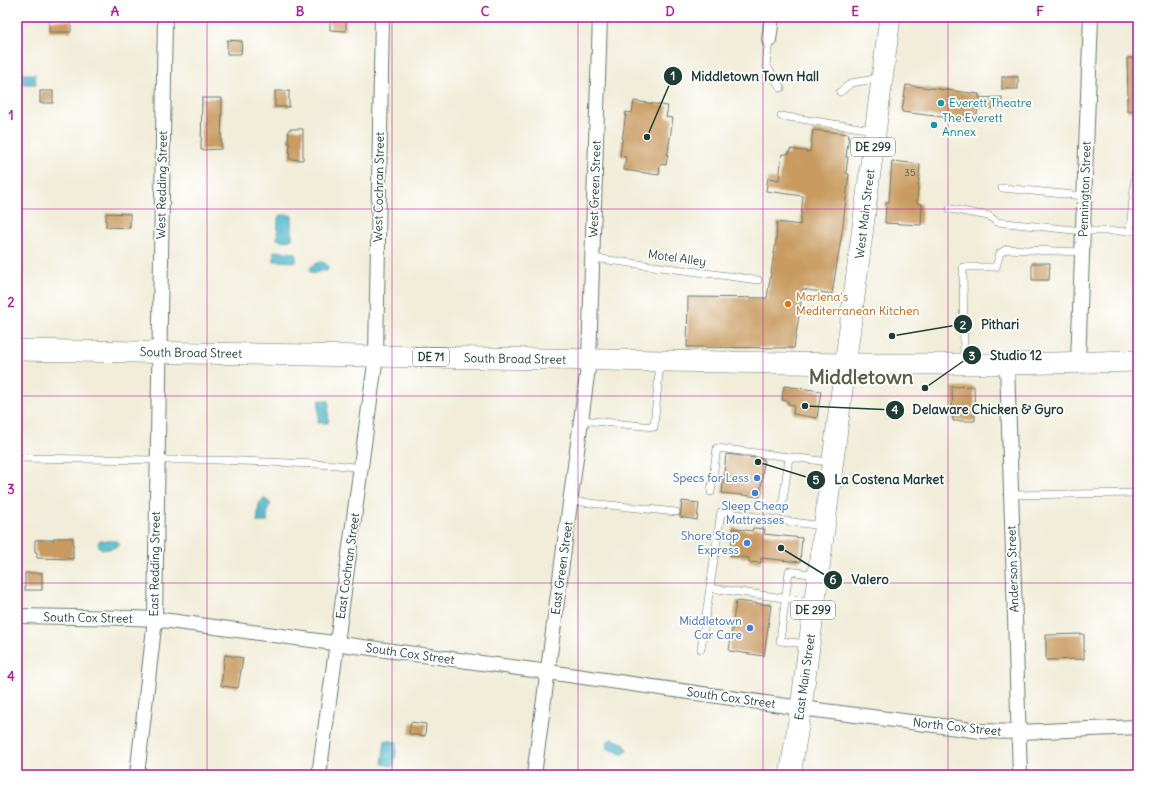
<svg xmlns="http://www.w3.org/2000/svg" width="1155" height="792" viewBox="0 0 1155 792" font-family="Delius,sans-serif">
	<rect width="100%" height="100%" fill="#fff"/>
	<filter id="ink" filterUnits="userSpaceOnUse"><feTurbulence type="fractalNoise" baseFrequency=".025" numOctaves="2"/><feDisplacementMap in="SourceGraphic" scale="8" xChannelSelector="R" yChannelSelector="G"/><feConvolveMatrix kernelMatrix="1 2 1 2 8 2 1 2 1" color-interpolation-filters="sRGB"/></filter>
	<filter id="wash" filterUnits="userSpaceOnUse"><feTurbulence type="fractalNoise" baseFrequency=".012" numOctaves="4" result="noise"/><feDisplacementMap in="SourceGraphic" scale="16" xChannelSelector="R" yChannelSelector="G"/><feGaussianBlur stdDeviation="0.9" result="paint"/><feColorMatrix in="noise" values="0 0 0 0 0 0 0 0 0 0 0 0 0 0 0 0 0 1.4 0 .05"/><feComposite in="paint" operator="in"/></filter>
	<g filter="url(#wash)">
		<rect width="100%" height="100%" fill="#f1edd9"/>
		<g fill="#4eb8ca" stroke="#367a7f">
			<path d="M17 74H35L36 84H17Z"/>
			<path d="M280 215H291L292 217V239C288 241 281 241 277 239L278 218Z"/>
			<path d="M274 251 296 253V262L274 261Z"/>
			<path d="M321 262C326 263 330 266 327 271H321L312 274C306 268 315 263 321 262Z"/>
			<path d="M319 400 329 401 328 423H318Z"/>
			<path d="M264 498 271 504 268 508 267 522H257L259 504Z"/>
			<path d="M100 540 108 541H117L119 544 118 546C112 548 107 551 100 548L98 543Z"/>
			<path d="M612 739 623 743 627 749 625 753 622 754 607 748 606 742Z"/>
			<path d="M385 740 397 742 394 766 382 764Z"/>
		</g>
		<g id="blocks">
			<g fill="#c99b61">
				<path d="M330 17H346V31L330 30Z"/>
				<path d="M49 20 71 21V32H49Z"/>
				<path d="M227 40 242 41 241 54H227Z"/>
				<path d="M1127 58H1138V112L1127 111V97H1128Z"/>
				<rect x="1002" y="77" width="16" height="12"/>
				<path d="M906 85 979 94V98L1002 97V108H978L976 121 902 112Z"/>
				<rect x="40" y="91" width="13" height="12"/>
				<rect x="275" y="91" width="14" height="16"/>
				<path d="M202 98H222L221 149 201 150Z"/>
				<path d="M634 101 668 106 666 117 673 118 666 165 660 164 659 175 624 170 626 157 620 156 626 112 632 113Z"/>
				<path d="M289 129H303V160L289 159 290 143H288Z"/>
				<path d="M813 130 849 134 846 157H848L846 173 849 174 842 232 832 294 803 289 794 348 687 347 688 297 767 298 776 241 777 222 800 225 803 196 766 191 768 178 779 180 782 154H789L790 149 810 152Z"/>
				<path d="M892 161 920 164 917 203 922 204 921 225 885 223 886 202H889Z"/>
				<path d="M106 213 130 214V228L106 227Z"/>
				<path d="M1032 263H1050L1049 280H1032Z"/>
				<path d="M784 386 821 391 817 418 793 414 794 405 788 404V401L782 400Z"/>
				<path d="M974 386 975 421H953L952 387Z"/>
				<path d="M726 454 764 459 760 497 722 493Z"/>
				<path d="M682 501 699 503 697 520 680 517Z"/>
				<path d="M733 528 752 531 753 528 765 529 764 534 802 538 800 562 761 558V563L749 562V558L730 556Z"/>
				<path d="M54 538H73V559L37 558V552H35V540H54Z"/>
				<rect x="25" y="573" width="17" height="17"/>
				<path d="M736 601 771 605 764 656 729 651Z"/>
				<path d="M1084 634V659L1046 660V635Z"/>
				<path d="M225 655 243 658 238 688 221 686Z"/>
				<path d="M411 722 426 724 425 736 409 734Z"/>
			</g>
		</g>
	</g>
	<g filter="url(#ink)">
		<use href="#blocks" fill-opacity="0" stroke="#687b6e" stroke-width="1"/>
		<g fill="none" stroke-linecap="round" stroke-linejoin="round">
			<g stroke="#687b6e" stroke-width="8">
				<g id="service">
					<path d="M769 40 766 65 781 88"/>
					<path d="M840 92 851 83 881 78"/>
					<path d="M781 116 873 130"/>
					<path d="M1002 188 1084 196"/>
					<path d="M950 209 989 216 997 222 1083 231H1138"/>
					<path d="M1130 231 1136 167"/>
					<path d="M593 258 758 280"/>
					<path d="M964 362 963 267H996L1000 253 1007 249 1082 252"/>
					<path d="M582 420 654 427 660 362"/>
					<path d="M17 458 157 460H217L338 465 361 468"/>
					<path d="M711 492 717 448 830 462"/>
					<path d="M1010 495 1138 493"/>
					<path d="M571 501 676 512"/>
					<path d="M783 501 789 457"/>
					<path d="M710 588 813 602"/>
					<path d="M808 644 780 641 789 571 816 575"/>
					<path d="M701 649 721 512 822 526"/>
				</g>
			</g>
			<g stroke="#687b6e" stroke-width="16">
				<g id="minor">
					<path d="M769 40 772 17"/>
					<path d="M1078 362 1091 17"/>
					<path d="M1007 364 1020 775"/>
					<path d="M17 616 132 618 155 619 548 672 801 708 981 731 1019 732 1138 727"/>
					<path d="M137 775 155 619 165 17"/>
					<path d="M319 775 376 356 382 17"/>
					<path d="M534 775 589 360 600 17"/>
				</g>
			</g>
			<g stroke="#687b6e" stroke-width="22">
				<g id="primary">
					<path d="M17 350 845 364H1007L1138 361"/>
					<path d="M790 775 801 708 890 17"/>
				</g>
			</g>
			<use href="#service" stroke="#fff" stroke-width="7"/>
			<use href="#minor" stroke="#fff" stroke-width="14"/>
			<use href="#primary" stroke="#fff" stroke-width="21"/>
		</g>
	</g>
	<path fill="none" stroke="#b5179e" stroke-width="1" stroke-opacity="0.55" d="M207 17V775M392 17V775M578 17V775M763 17V775M948 17V775M17 209H1138M17 396H1138M17 583H1138"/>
	<g fill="#0f9aa8" stroke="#fff" stroke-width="1.5">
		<circle cx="941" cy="103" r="4"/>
		<circle cx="934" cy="125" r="4"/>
	</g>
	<circle fill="#e8710a" stroke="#fff" stroke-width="1.5" cx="788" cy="304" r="4"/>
	<g fill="#3f7fe0" stroke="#fff" stroke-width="1.5">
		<circle cx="757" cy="478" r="4"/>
		<circle cx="755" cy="493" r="4"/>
		<circle cx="747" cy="543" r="4"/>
		<circle cx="750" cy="628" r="4"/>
	</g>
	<g text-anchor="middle" stroke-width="3.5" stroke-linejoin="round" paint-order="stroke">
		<g font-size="10" fill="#4a543f">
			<text x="910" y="176">35</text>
		</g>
		<g fill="#fff" stroke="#627771" stroke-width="1">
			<rect x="851" y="138" width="44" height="18" rx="3"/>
			<rect x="413" y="348" width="36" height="18" rx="3"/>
			<rect x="791" y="601" width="44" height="18" rx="3"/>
		</g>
		<g font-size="11" font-weight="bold" fill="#1f3d34">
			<text x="873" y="151">DE 299</text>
			<text x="431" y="361">DE 71</text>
			<text x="813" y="614">DE 299</text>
		</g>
		<g font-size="12" fill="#0d838f" stroke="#fff" text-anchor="start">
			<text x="949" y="107">Everett Theatre</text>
			<text x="942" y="122">The Everett<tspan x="942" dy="14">Annex</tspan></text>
		</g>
		<g font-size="12" fill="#1f3d34" stroke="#fff">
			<text transform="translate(162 185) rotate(-89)" y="4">West Redding Street</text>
			<text transform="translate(379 187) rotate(-89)" y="4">West Cochran Street</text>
			<text transform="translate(595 189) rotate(-88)" y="4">West Green Street</text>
			<text transform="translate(1085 189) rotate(-88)" y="4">Pennington Street</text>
			<text transform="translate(865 214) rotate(-83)" y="4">West Main Street</text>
			<text transform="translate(677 258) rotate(8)" y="4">Motel Alley</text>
			<text transform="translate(191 353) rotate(1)" y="4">South Broad Street</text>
			<text transform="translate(515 359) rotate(1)" y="4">South Broad Street</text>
			<text transform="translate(155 564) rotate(-89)" y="4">East Redding Street</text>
			<text transform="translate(348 566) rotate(-82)" y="4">East Cochran Street</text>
			<text transform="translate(562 568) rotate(-82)" y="4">East Green Street</text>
			<text transform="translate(1013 569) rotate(-92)" y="4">Anderson Street</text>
			<text transform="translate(88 618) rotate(1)" y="4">South Cox Street</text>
			<text transform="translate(410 654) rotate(8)" y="4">South Cox Street</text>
			<text transform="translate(805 677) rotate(-82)" y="4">East Main Street</text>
			<text transform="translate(731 698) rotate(8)" y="4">South Cox Street</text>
			<text transform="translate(957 727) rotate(6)" y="4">North Cox Street</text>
		</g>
		<g font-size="12" fill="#c56008" stroke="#fff" text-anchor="start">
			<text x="796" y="301">Marlena's<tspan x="796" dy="14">Mediterranean Kitchen</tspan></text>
		</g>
		<g font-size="12" fill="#366cbe" stroke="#fff" text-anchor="end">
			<text x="749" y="482">Specs for Less</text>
			<text x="755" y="510" text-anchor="middle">Sleep Cheap<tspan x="755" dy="14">Mattresses</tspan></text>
			<text x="739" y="540">Shore Stop<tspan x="739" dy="14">Express</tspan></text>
			<text x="742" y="625">Middletown<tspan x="742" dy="14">Car Care</tspan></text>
		</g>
		<g font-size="20" font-weight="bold" fill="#5a5e44" stroke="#fff">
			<text x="861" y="384">Middletown</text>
		</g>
	</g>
	<path fill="none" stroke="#1f3d34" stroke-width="1.5" d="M647 137L673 76M892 336L963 324M925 388L972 355M805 406L895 410M758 462L816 480M781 548L833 580"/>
	<g fill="#1f3d34" stroke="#fff" stroke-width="1.5">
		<circle cx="647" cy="137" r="4"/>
		<circle cx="892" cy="336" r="4"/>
		<circle cx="925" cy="388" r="4"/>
		<circle cx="805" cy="406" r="4"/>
		<circle cx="758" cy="462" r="4"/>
		<circle cx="781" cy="548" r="4"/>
		<circle cx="673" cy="76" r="10"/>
		<circle cx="963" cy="324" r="10"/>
		<circle cx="972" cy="355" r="10"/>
		<circle cx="895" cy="410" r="10"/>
		<circle cx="816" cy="480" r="10"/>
		<circle cx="833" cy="580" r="10"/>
	</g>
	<g font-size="12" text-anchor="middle" font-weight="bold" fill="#fff">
		<text x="673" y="80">1</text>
		<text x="963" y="329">2</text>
		<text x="972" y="360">3</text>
		<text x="895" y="414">4</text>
		<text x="816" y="484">5</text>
		<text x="833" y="584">6</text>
	</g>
	<g font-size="13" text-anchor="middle" font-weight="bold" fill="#1f3d34" stroke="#fff" stroke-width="3.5" stroke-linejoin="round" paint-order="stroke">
		<text x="755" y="81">Middletown Town Hall</text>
		<text x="1000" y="329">Pithari</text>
		<text x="1016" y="360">Studio 12</text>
		<text x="988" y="414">Delaware Chicken &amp; Gyro</text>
		<text x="889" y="484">La Costena Market</text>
		<text x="870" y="584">Valero</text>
	</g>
	<rect width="1155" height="792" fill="none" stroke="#fff" stroke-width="44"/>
	<rect x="22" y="22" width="1111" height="748" fill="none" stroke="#b5179e" stroke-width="1.5"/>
	<g font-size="13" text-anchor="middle" font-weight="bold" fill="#b5179e">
		<text x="115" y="16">A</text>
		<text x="300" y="16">B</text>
		<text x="485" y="16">C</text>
		<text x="670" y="16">D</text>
		<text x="855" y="16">E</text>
		<text x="1040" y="16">F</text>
		<text x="11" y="120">1</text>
		<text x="11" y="307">2</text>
		<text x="11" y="494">3</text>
		<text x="11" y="681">4</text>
	</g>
</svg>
